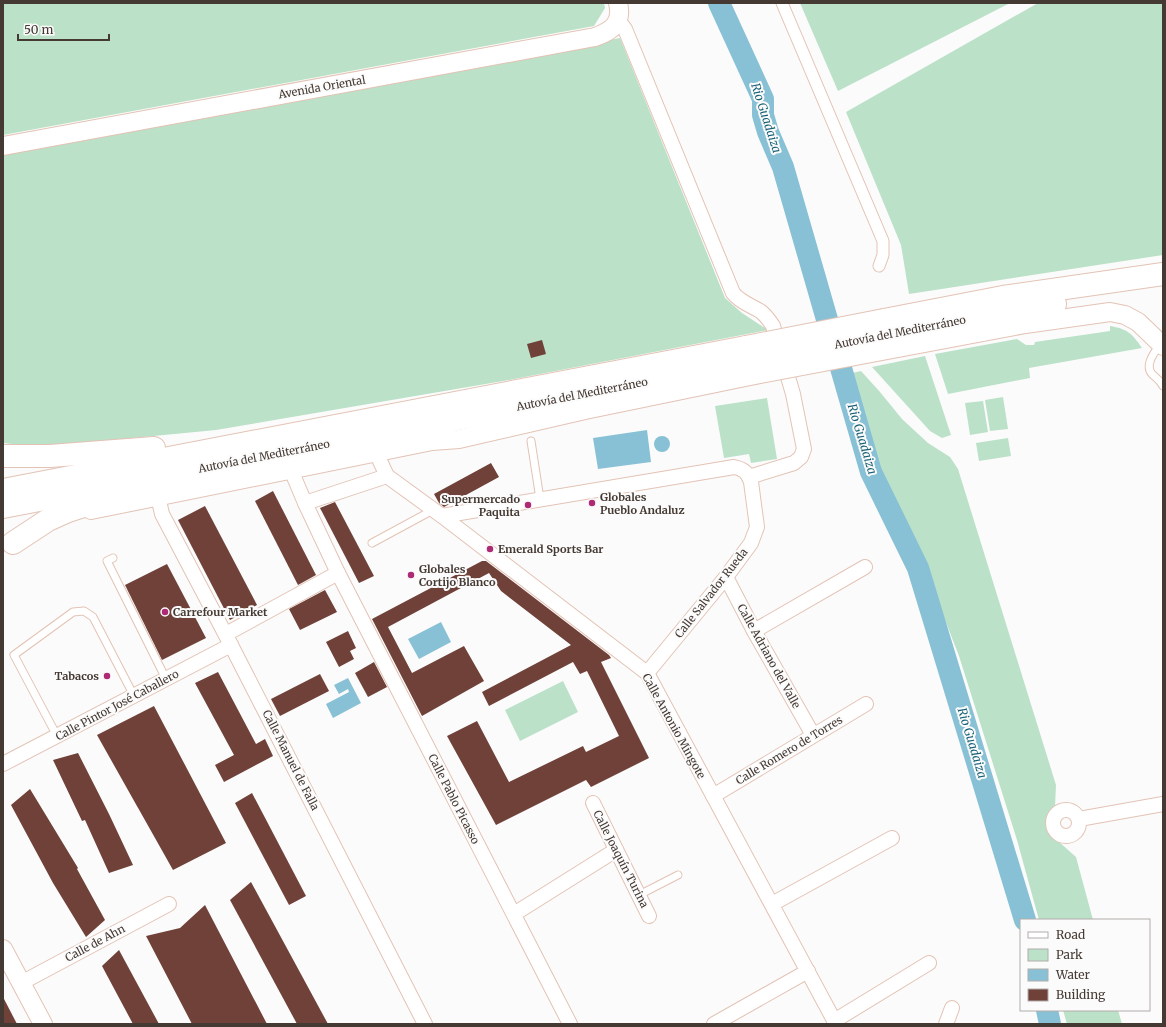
<svg xmlns="http://www.w3.org/2000/svg" width="1166" height="1027" viewBox="0 0 1166 1027" font-family="Merriweather,serif">
	<rect width="100%" height="100%" fill="#fbfbfb"/>
	<g fill="#bbe1c8">
		<path d="M3 3H604L605 8 594 26 3 135Z"/>
		<path d="M800 3H1010L838 91Z"/>
		<path d="M1038 3H1163V255L909 294 901 245 846 112Z"/>
		<path d="M620 38 725 298 742 313 768 330 509 380 216 430 39 447 3 443V154Z"/>
		<path d="M1110 326C1127 329 1132 333 1142 348L1029 368 1030 378 948 394 935 354 1017 339 1026 345H1034L1035 342 1110 331Z"/>
		<path d="M925 356 951 435 942 438 930 431 872 367Z"/>
		<path d="M861 371 880 392 902 419 928 443 950 457 958 469 1056 785 1055 807 1047 821 1049 833 1076 857 1093 920H1039L1017 840 959 656 928 576 895 513 872 456 848 374Z"/>
		<path d="M1003 397 1008 429 990 431 985 400Z"/>
		<path d="M767 398 777 459 751 463 749 454 724 458 715 406Z"/>
		<path d="M983 401 988 432 970 435 965 403Z"/>
		<path d="M1008 438 1011 456 979 461 976 443Z"/>
		<path d="M563 681 578 712 520 741 505 710Z"/>
		<path d="M1063 1010H1118L1122 1024H1067Z"/>
	</g>
	<g fill="#88c1d5">
		<path d="M647 430 651 462 598 469 593 438Z"/>
		<circle cx="662" cy="444" r="8"/>
		<path d="M441 622 451 642 419 659 408 639Z"/>
		<path d="M348 678 361 703 333 718 326 704 349 692 348 689 339 694 334 685Z"/>
	</g>
	<g fill="none" stroke-linecap="round" stroke-linejoin="round">
		<g stroke="#88c1d5" stroke-width="22">
			<path d="M719 3 763 99V115L768 132 783 167 871 472 918 568 1025 920"/>
			<path d="M1047 1010 1050 1024"/>
		</g>
	</g>
	<g fill="#6f4139">
		<path d="M542 340 546 354 531 358 527 344Z"/>
		<path d="M491 463 499 477 444 507 439 503 434 494Z"/>
		<path d="M273 491 316 575 298 585 255 501Z"/>
		<path d="M335 502 374 576 359 583 320 508Z"/>
		<path d="M205 506 257 605 230 620 178 520Z"/>
		<path d="M482 561H486L609 655 611 658 601 662 649 758 591 787 586 780 496 825 447 736 477 721 509 782 583 746 586 752 619 736 587 671 580 674 573 662 489 706 482 692 571 645 501 591 489 573 388 627 412 673 464 646 484 681 422 716 372 619Z"/>
		<path d="M167 564 206 638 162 660 125 585Z"/>
		<path d="M325 590 337 612 300 630 289 609Z"/>
		<path d="M348 631 356 648 350 651 354 659 339 667 326 642Z"/>
		<path d="M374 662 387 687 368 697 355 673Z"/>
		<path d="M218 672 256 744 265 739 273 756 224 782 215 765 234 755 195 683Z"/>
		<path d="M320 674 329 691 280 716 271 699Z"/>
		<path d="M154 706 226 843 173 870 97 735Z"/>
		<path d="M78 753 109 814 133 865 109 873 85 820 82 821 53 760Z"/>
		<path d="M30 789 78 868 77 869 105 920 86 937 53 883 11 805Z"/>
		<path d="M252 793 306 896 289 905 235 803Z"/>
		<path d="M251 882 328 1024H297L230 900Z"/>
		<path d="M205 905 267 1024H192L146 936 180 928Z"/>
		<path d="M119 950 159 1024H133L102 966Z"/>
		<path d="M3 997 17 1024H3Z"/>
	</g>
	<g fill="none" stroke-linecap="round" stroke-linejoin="round">
		<g stroke="#e3c3b5" stroke-width="9">
			<g id="service">
				<path d="M1160 344C1155 352 1144 365 1152 374 1156 378 1160 380 1163 386"/>
				<path d="M531 441 540 499"/>
				<path d="M372 543 433 510"/>
				<path d="M113 558 107 561 166 679"/>
				<path d="M57 736 14 655 73 612 84 611 93 617 134 696"/>
				<path d="M639 895 678 875"/>
			</g>
		</g>
		<g stroke="#e3c3b5" stroke-width="13">
			<path id="pedestrian" d="M782 3 883 241V255L879 266"/>
		</g>
		<g stroke="#e3c3b5" stroke-width="16">
			<g id="minor">
				<path d="M618 20 625 29 733 293C740 302 750 305 760 311 766 315 769 320 773 326L793 394 804 449 801 457 794 463 749 477"/>
				<path d="M378 452 380 461 387 476 442 516 647 673 836 1024"/>
				<path d="M292 469 294 477 305 503 338 573 570 1024"/>
				<path d="M158 496 162 514 231 645 425 1024"/>
				<path d="M305 503 387 476"/>
				<path d="M442 516 734 467C744 469 748 473 751 482L757 527 751 543 726 577 647 673"/>
				<path d="M726 577 754 631 813 735"/>
				<path d="M754 631 865 567"/>
				<path d="M226 634 338 573"/>
				<path d="M3 764 231 645"/>
				<path d="M713 796 866 704"/>
				<path d="M593 803 649 916"/>
				<circle cx="1066" cy="823" r="13"/>
				<path d="M1079 819 1163 804"/>
				<path d="M772 904 892 838"/>
				<path d="M514 914 616 850"/>
				<path d="M21 983 169 904"/>
				<path d="M834 1021 929 963"/>
				<path d="M714 1024 808 971"/>
				<path d="M946 1024 952 1008"/>
			</g>
		</g>
		<g stroke="#e3c3b5" stroke-width="20">
			<g id="tertiary">
				<path d="M3 146 595 37C612 31 623 23 618 3"/>
				<path d="M898 348 1025 324 1110 312 1125 315 1138 322 1163 346"/>
				<path d="M91 510 432 441 459 439 585 410 755 375"/>
				<path d="M3 949 43 1024"/>
			</g>
		</g>
		<g stroke="#e3c3b5" stroke-width="24">
			<g id="trunk">
				<path d="M884 320 1003 297 1163 274"/>
				<path d="M891 334 1000 313 1055 304"/>
				<path d="M3 456H50L154 448"/>
				<path d="M3 490 746 347"/>
				<path d="M3 507 751 362"/>
				<path d="M13 543 48 520 68 511 105 499"/>
			</g>
		</g>
		<use href="#service" stroke="#fff" stroke-width="7"/>
		<use href="#pedestrian" stroke="#fff" stroke-width="11"/>
		<use href="#minor" stroke="#fff" stroke-width="14"/>
		<use href="#tertiary" stroke="#fff" stroke-width="18"/>
		<use href="#trunk" stroke="#fff" stroke-width="22"/>
		<g stroke="#e3c3b5" stroke-width="20" stroke-linecap="butt">
			<path id="tertiary-bridge" d="M755 375 898 348"/>
		</g>
		<g stroke="#e3c3b5" stroke-width="24" stroke-linecap="butt">
			<g id="trunk-bridge">
				<path d="M746 347 884 320"/>
				<path d="M751 362 891 334"/>
			</g>
		</g>
		<use href="#tertiary-bridge" stroke="#fff" stroke-width="18"/>
		<use href="#trunk-bridge" stroke="#fff" stroke-width="22"/>
	</g>
	<g fill="#ad2b75" stroke="#fbfbfb" stroke-width="1.5">
		<circle cx="592" cy="503" r="4"/>
		<circle cx="528" cy="505" r="4"/>
		<circle cx="490" cy="549" r="4"/>
		<circle cx="411" cy="575" r="4"/>
		<circle cx="165" cy="612" r="4"/>
		<circle cx="107" cy="676" r="4"/>
	</g>
	<g text-anchor="middle" stroke-width="4" stroke-linejoin="round" paint-order="stroke">
		<g font-size="11" fill="#453933" stroke="#fbfbfb">
			<text transform="translate(322 87) rotate(-10)" y="4">Avenida Oriental</text>
			<text transform="translate(900 332) rotate(-11)" y="4">Autovía del Mediterráneo</text>
			<text transform="translate(582 394) rotate(-11)" y="4">Autovía del Mediterráneo</text>
			<text transform="translate(264 456) rotate(-11)" y="4">Autovía del Mediterráneo</text>
			<text transform="translate(711 593) rotate(-52)" y="4">Calle Salvador Rueda</text>
			<text transform="translate(769 656) rotate(61)" y="4">Calle Adriano del Valle</text>
			<text transform="translate(117 705) rotate(-28)" y="4">Calle Pintor José Caballero</text>
			<text transform="translate(674 726) rotate(61)" y="4">Calle Antonio Mingote</text>
			<text transform="translate(789 750) rotate(-31)" y="4">Calle Romero de Torres</text>
			<text transform="translate(291 760) rotate(63)" y="4">Calle Manuel de Falla</text>
			<text transform="translate(454 799) rotate(63)" y="4">Calle Pablo Picasso</text>
			<text transform="translate(621 859) rotate(63)" y="4">Calle Joaquín Turina</text>
			<text transform="translate(95 943) rotate(-28)" y="4">Calle de Ahn</text>
		</g>
		<g font-size="11" font-weight="bold" fill="#453933" stroke="#fbfbfb" text-anchor="start">
			<text x="600" y="501">Globales<tspan x="600" dy="13">Pueblo Andaluz</tspan></text>
			<text x="520" y="503" text-anchor="end">Supermercado<tspan x="520" dy="13">Paquita</tspan></text>
			<text x="498" y="553">Emerald Sports Bar</text>
			<text x="419" y="573">Globales<tspan x="419" dy="13">Cortijo Blanco</tspan></text>
			<text x="173" y="616">Carrefour Market</text>
			<text x="99" y="680" text-anchor="end">Tabacos</text>
		</g>
		<g font-size="12" font-style="italic" fill="#166075" stroke="#fbfbfb">
			<text transform="translate(766 118) rotate(72)" y="4">Rio Guadaiza</text>
			<text transform="translate(862 439) rotate(73)" y="4">Rio Guadaiza</text>
			<text transform="translate(972 743) rotate(73)" y="4">Rio Guadaiza</text>
		</g>
	</g>
	<rect width="1166" height="1027" fill="none" stroke="#453933" stroke-width="8"/>
	<rect x="1020" y="919" width="130" height="92" fill="#fbfbfb" stroke="#b2adab"/>
	<rect x="1028" y="932" width="20" height="6" fill="#ffffff" stroke="#b2adab"/>
	<text x="1056" y="939" font-size="12" fill="#453933">Road</text>
	<rect x="1028" y="949" width="20" height="12" fill="#bbe1c8" stroke="#b2adab"/>
	<text x="1056" y="959" font-size="12" fill="#453933">Park</text>
	<rect x="1028" y="969" width="20" height="12" fill="#88c1d5" stroke="#b2adab"/>
	<text x="1056" y="979" font-size="12" fill="#453933">Water</text>
	<rect x="1028" y="989" width="20" height="12" fill="#6f4139" stroke="#b2adab"/>
	<text x="1056" y="999" font-size="12" fill="#453933">Building</text>
	<path d="M18 34v6h91v-6" fill="none" stroke="#453933" stroke-width="2"/>
	<text x="24" y="34" font-size="12" fill="#453933" stroke="#fbfbfb" stroke-width="3" paint-order="stroke">50 m</text>
</svg>
